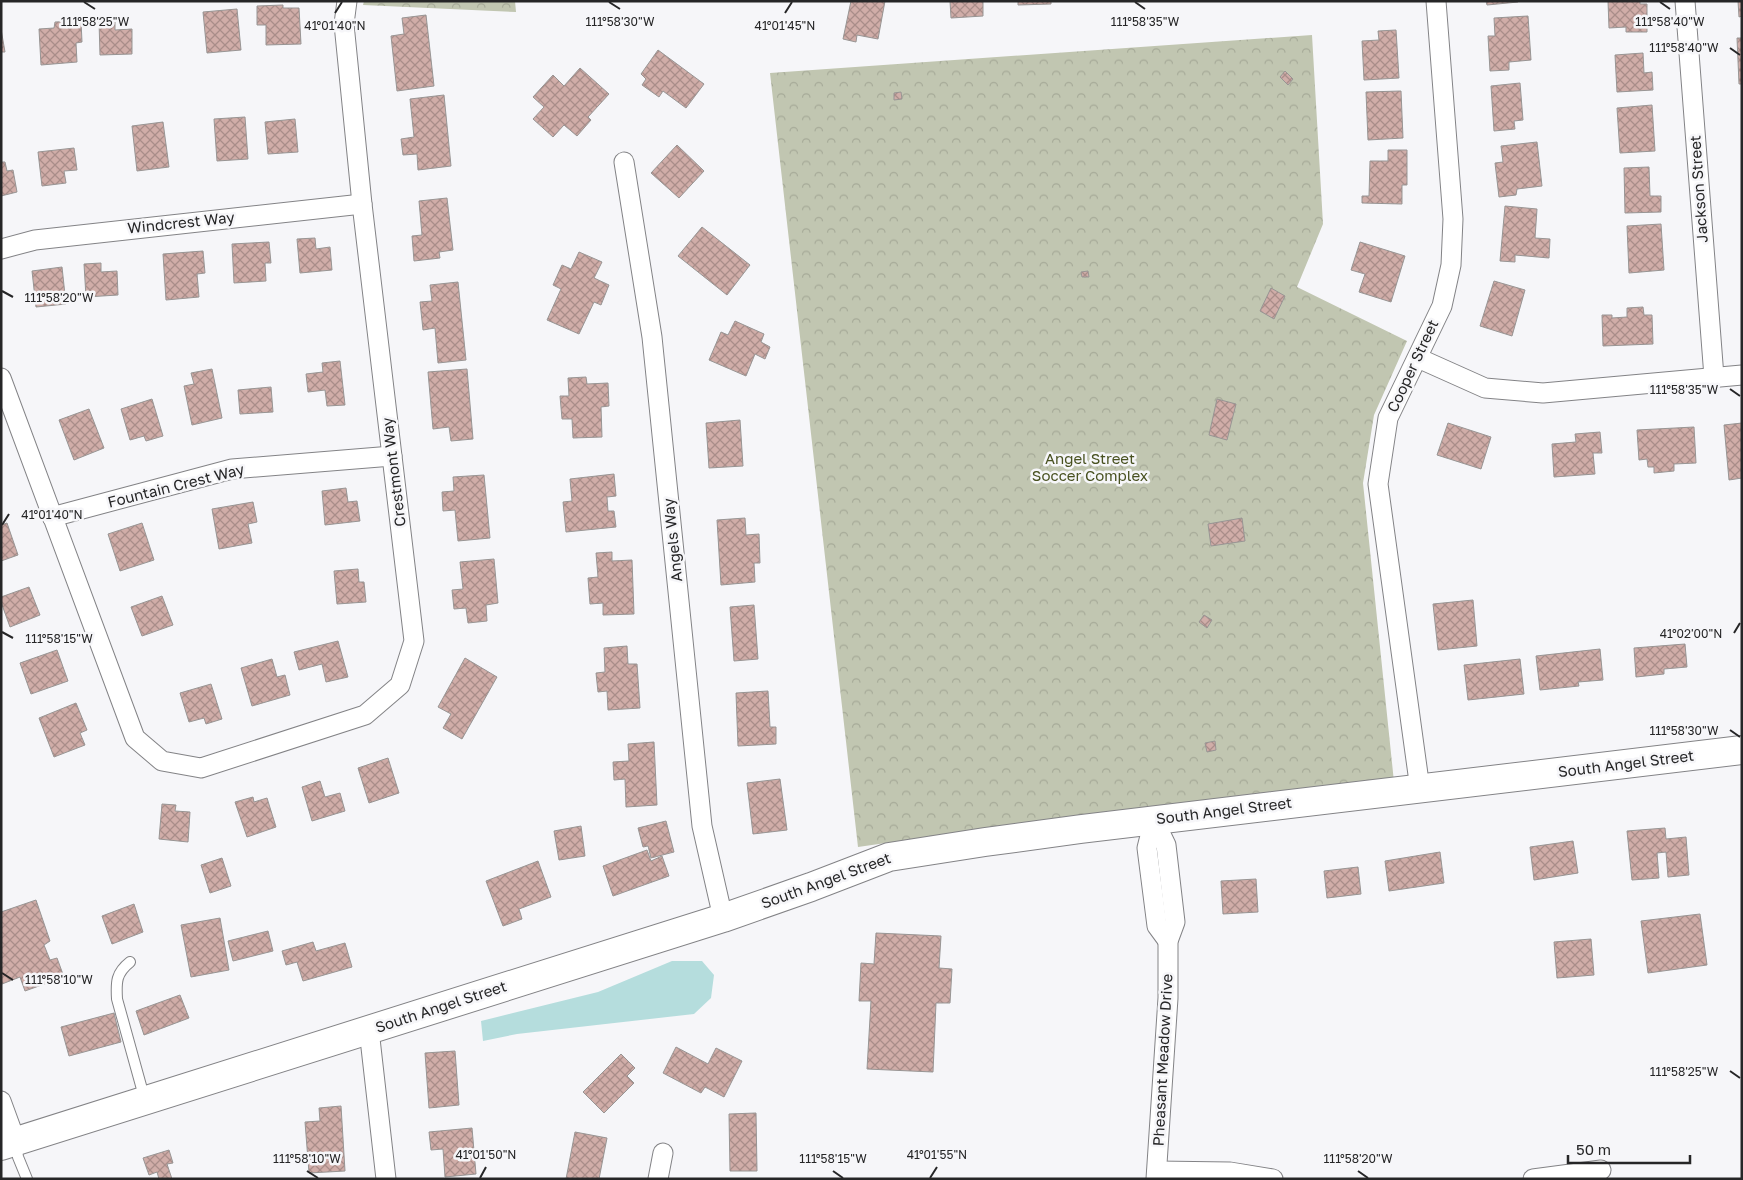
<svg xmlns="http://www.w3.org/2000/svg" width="1743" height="1180" viewBox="0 0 1743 1180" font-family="'Golos Text',sans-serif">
	<defs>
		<pattern id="park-crowns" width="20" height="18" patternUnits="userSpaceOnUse" patternTransform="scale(1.25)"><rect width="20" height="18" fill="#c1c6b1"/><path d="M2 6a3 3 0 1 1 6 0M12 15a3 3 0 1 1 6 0" fill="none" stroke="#a6aa98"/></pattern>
		<pattern id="building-cross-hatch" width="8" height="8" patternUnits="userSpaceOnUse" patternTransform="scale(1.25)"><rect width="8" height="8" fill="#d0ada8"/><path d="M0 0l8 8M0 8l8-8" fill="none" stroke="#a98d89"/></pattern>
	</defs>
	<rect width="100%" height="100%" fill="#f6f6f9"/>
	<g fill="url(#park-crowns)">
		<path d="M364 1H515L516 12 363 5Z"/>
		<path d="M1312 35 1323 224 1297 287 1407 341 1374 415 1363 483 1394 782 1087 814 858 847 770 73Z"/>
	</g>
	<path fill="#b5dddd" d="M672 961H702L714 975 711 998 694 1014 517 1034 483 1041 481 1021 598 992Z"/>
	<g fill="url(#building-cross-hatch)" stroke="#989594">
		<path d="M851 1H885L878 39 857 35 856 42 843 39Z"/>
		<path d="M950 1H983V16L951 18Z"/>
		<path d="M1018 1H1051V4L1018 5Z"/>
		<path d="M1486 1H1518V2L1487 5Z"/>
		<path d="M1608 1H1640V4H1647V32H1626V27L1609 28Z"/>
		<path d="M1738 1H1742V16L1739 17Z"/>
		<path d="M283 5V8H299L301 44 266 45V25H257V6Z"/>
		<path d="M237 9 241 50 207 53 203 12Z"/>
		<path d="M426 15 434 86 397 91 391 36 404 34 402 18Z"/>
		<path d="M1528 16 1531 60 1509 62V70L1490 71 1488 36H1495L1494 18Z"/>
		<path d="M115 20V30L132 29V54L100 55 99 21Z"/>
		<path d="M81 21 82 42 76 43 77 62 41 65 39 29 54 28 55 22Z"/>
		<path d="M1 29 5 52H1Z"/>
		<path d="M1396 30 1399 78 1364 80 1362 41 1379 40 1378 31Z"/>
		<path d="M1737 38H1742V84H1739Z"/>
		<path d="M658 50 704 84 686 108 663 91 659 97 642 85 646 79 641 74Z"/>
		<path d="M1643 53 1644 73 1652 72 1653 90 1617 92 1615 55Z"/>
		<path d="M580 68 609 94 588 117 591 120 577 136 564 125 553 137 533 119 544 107 533 97 553 75 564 86Z"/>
		<path d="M1285 71 1293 79 1288 85 1280 77Z"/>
		<path d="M1520 83 1523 120 1514 121 1515 129 1494 131 1491 86Z"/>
		<path d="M1401 91 1403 138 1368 140 1366 92Z"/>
		<path d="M901 92 902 99 894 100V93Z"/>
		<path d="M444 95 451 166 418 170 417 154 403 155 401 139 414 137 410 99Z"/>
		<path d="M1652 105 1655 151 1620 153 1617 108Z"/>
		<path d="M245 117 248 159 217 161 214 119Z"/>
		<path d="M295 119 298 152 268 154 265 122Z"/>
		<path d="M163 122 169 167 137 171 132 126Z"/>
		<path d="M1537 142 1542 186 1517 189 1516 195 1499 197 1495 163 1503 162 1501 146Z"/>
		<path d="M677 145 704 171 679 198 651 173Z"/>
		<path d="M74 148 77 170 64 171 66 183 42 186 38 152Z"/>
		<path d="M1388 150H1407V185H1402V204L1362 203V196H1369L1370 161H1388Z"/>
		<path d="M1 162H5L7 171 13 170 17 192 1 196Z"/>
		<path d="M1649 167 1650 196H1661V212L1625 213 1624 168Z"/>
		<path d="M447 198 453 250 439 252 440 258 414 261 412 236 422 235 419 201Z"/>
		<path d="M1505 206 1537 209 1535 238 1550 239 1549 258 1515 255V262L1500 261Z"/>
		<path d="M1661 224 1664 270 1629 273 1627 226Z"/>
		<path d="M702 227 750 265 727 295 678 256Z"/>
		<path d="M315 238 316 249 330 247 332 270 300 273 297 239Z"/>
		<path d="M269 242 271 263H265L266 281 234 283 232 244Z"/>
		<path d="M1360 242 1405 256 1391 302 1359 292 1365 274 1351 270Z"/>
		<path d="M203 251 205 273 197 274 199 297 166 300 163 254Z"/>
		<path d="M579 252 602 262 594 278 609 285 601 305 594 302 579 334 547 320 561 289 553 285 562 265 571 269Z"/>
		<path d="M101 263V272L117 271 118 295 86 297 84 264Z"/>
		<path d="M62 267 66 304 36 307 32 271Z"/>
		<path d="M1088 271 1089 277H1082L1081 272Z"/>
		<path d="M1494 281 1525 290 1512 336 1480 326Z"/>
		<path d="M458 282 466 360 438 363 435 328 423 330 420 302 432 301 430 285Z"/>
		<path d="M1271 288 1285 296 1274 319 1260 311Z"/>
		<path d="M1643 307 1644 315H1652L1653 344 1603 346 1602 315H1612V318L1627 317V308Z"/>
		<path d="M735 321 764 334 761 342 770 347 765 359 755 354 746 376 709 360 721 332 728 335Z"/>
		<path d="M340 361 345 405 327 406 325 390 308 392 306 374 323 372 322 363Z"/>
		<path d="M212 369 222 418 192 425 184 386 194 384 191 373Z"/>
		<path d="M467 369 473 439 451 441 449 427 433 429 428 372Z"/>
		<path d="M586 377 587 384 608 383 609 406 601 407 602 437 573 438 572 419H562L560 396H569L568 378Z"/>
		<path d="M271 387 273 412 240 414 238 390Z"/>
		<path d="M152 399 163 436 146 441 144 436 130 440 121 409Z"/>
		<path d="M1217 399 1236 404 1227 440 1209 435Z"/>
		<path d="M89 409 104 448 74 460 59 420Z"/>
		<path d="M740 420 743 466 709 468 706 423Z"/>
		<path d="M1448 423 1491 437 1481 469 1437 455Z"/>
		<path d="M1742 423V478L1729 480 1724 425Z"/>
		<path d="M1694 427 1696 463 1674 464V471L1654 473V467H1648L1647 459 1639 460 1637 430Z"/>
		<path d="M1600 432 1602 453H1593L1595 474 1554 477 1552 444 1576 442 1575 434Z"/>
		<path d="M614 474 616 496 607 497 608 511H614L616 527 566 532 563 502 572 501 570 479Z"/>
		<path d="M484 475 490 538 458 541 455 510 443 511 442 492 454 491 453 477Z"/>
		<path d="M346 488 348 502 357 501 360 521 325 525 322 491Z"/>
		<path d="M253 502 257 522 248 524 252 543 219 549 212 509Z"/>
		<path d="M745 518 746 535 759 534 760 563H754L755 582 721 585 717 520Z"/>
		<path d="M1242 518 1245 541 1211 546 1208 524Z"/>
		<path d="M7 523 18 555 1 561V525Z"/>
		<path d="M142 523 154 560 120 571 108 534Z"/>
		<path d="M612 552V561L632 560 634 614 603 615V603L590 604 588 578 598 577 596 553Z"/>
		<path d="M494 559 498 603 486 605 487 621 468 623 466 608 454 609 452 590 463 589 460 562Z"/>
		<path d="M358 569 359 582H364L366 602 337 604 334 571Z"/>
		<path d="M29 587 40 615 10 627 1 602V597Z"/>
		<path d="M162 596 173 625 142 636 131 607Z"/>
		<path d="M1473 600 1477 646 1438 650 1433 604Z"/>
		<path d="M754 605 758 659 734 661 730 607Z"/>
		<path d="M1204 615 1212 620 1207 628 1199 622Z"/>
		<path d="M338 641 348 677 326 682 322 664 299 670 294 652Z"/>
		<path d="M1685 644 1687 667 1664 669V674L1636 677 1634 648Z"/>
		<path d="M627 646 628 664H637L640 708 608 710 607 691 598 692 596 673 605 672 604 648Z"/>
		<path d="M1600 649 1603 680 1578 682 1579 686 1540 690 1536 656Z"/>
		<path d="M57 650 68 681 31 694 20 663Z"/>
		<path d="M465 658 497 677 462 739 443 728 451 714 438 707Z"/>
		<path d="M272 659 277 677 285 675 290 695 252 706 241 668Z"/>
		<path d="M1520 659 1524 694 1468 700 1464 665Z"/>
		<path d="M211 684 222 719 206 724 204 718 189 722 180 693Z"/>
		<path d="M768 691 770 727H776V744L738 746 736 693Z"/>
		<path d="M76 703 87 730 80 733 85 745 54 757 39 718Z"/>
		<path d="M1215 741 1216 750 1207 752 1205 743Z"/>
		<path d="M654 742 657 805 626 807 625 779 614 780 613 762 629 761 628 744Z"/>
		<path d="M388 758 399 793 369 803 358 768Z"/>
		<path d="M780 779 787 830 753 834 747 783Z"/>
		<path d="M320 781 325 797 340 793 345 811 312 821 302 787Z"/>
		<path d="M253 797 254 802 267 798 276 827 247 837 235 802Z"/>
		<path d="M162 804 176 805 175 811 190 812 188 842 159 839Z"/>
		<path d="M666 821 674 852 651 858 648 846 643 847 638 828Z"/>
		<path d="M581 826 585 856 559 860 554 831Z"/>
		<path d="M1665 828 1666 839 1686 837 1689 875 1668 877 1666 852 1657 853 1659 878 1632 880 1627 831Z"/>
		<path d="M1573 841 1578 873 1534 880 1530 847Z"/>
		<path d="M647 850 651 861 662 856 669 876 613 896 603 866Z"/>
		<path d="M1440 852 1444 883 1389 891 1385 861Z"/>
		<path d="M222 858 231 886 210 893 201 865Z"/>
		<path d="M538 861 551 897 519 909 522 919 503 926 486 881Z"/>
		<path d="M1358 867 1361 894 1327 898 1324 871Z"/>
		<path d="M1256 879 1258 912 1223 914 1221 881Z"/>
		<path d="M36 900 50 941 44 945 50 960 57 958 64 977 25 991 20 977 2 984 1 980V912Z"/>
		<path d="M134 904 143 932 112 944 102 916Z"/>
		<path d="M1700 914 1707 965 1648 973 1641 921Z"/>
		<path d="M220 918 229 970 191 977 181 925Z"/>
		<path d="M268 931 273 951 233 961 228 941Z"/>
		<path d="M876 933 941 936 939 968 952 969 950 1003H936L933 1072 867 1069 871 1001H859L861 963 874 964Z"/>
		<path d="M1591 939 1594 975 1557 978 1554 942Z"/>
		<path d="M313 942 316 951 345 943 352 967 303 981 297 962 286 965 282 951Z"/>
		<path d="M180 995 189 1018 144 1035 136 1011Z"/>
		<path d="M114 1013 121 1042 69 1056 61 1027Z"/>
		<path d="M676 1047 708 1064 716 1048 742 1061 724 1097 705 1087 701 1093 663 1073Z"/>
		<path d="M455 1051 459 1105 429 1108 425 1053Z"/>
		<path d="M621 1054 635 1068 627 1076 634 1083 604 1113 583 1092Z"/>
		<path d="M341 1106 345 1171 309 1173 305 1122 320 1121 319 1108Z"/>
		<path d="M756 1113 757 1171H730L729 1114Z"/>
		<path d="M472 1128 476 1174 445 1177 443 1149 431 1150 429 1132Z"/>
		<path d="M575 1132 607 1138 599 1179H566Z"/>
		<path d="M169 1150 173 1163 167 1164 172 1179H159L157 1172 149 1175 143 1158Z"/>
	</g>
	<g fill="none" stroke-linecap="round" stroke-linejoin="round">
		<g stroke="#838386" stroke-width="12">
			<g id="lane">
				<path d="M130 962C116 973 116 982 117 999L145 1100"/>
				<path d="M16 1143 18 1157 27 1179"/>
			</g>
		</g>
		<g stroke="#838386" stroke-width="21">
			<g id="street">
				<path d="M1685 1 1714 377"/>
				<path d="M624 162 652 337 702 826 723 918"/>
				<path d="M1 249 35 240 362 204"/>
				<path d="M1418 358 1485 388 1543 393 1742 375"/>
				<path d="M1 378 135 738 162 761 201 768 365 715 400 685 414 641 362 204 344 24 347 1"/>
				<path d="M52 517 232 469 392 456"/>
				<path d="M1420 789 1378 484 1388 418 1442 306 1451 265 1453 219 1436 1"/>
				<path d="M1154 820 1166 845 1175 922 1168 941V998L1156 1179"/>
				<path d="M1154 820 1147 848 1157 926 1168 941"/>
				<path d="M369 1030 386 1179"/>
				<path d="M1 1101 16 1142"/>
				<path d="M1157 1171 1230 1172 1273 1179"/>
				<path d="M658 1179 663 1153"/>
				<path d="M1533 1179 1601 1170"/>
			</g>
		</g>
		<g stroke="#838386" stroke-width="30">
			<path id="secondary" d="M1 1146 723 918 811 887 889 857 985 842 1081 829 1742 750"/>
		</g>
		<use href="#lane" stroke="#fff" stroke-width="10"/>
		<use href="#street" stroke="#fff" stroke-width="19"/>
		<use href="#secondary" stroke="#fff" stroke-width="28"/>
	</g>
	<path fill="none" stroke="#262627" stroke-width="2" d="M84 2 95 9M609 2 620 9M1135 2 1145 9M1660 2 1670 9M335 13 342 2M785 13 792 2M1730 48 1740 55M2 291 13 297M1730 389 1740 396M2 525 9 514M2 632 13 638M1734 633 1740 623M1730 730 1740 737M2 973 13 980M1730 1071 1740 1078M307 1171 318 1178M833 1171 843 1178M1358 1171 1368 1178M480 1178 486 1167M930 1178 937 1167"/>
	<g text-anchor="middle" stroke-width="5" stroke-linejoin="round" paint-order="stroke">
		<g font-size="15" fill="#262627" stroke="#f6f6f9">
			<text transform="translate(1699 189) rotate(-94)" y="5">Jackson Street</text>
			<text transform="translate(181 223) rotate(-6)" y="5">Windcrest Way</text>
			<text transform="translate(1413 366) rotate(-65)" y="5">Cooper Street</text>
			<text transform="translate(394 472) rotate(-97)" y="5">Crestmont Way</text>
			<text transform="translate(176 486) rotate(-14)" y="5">Fountain Crest Way</text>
			<text transform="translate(673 540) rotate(-96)" y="5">Angels Way</text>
			<text transform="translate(1626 764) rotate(-7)" y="5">South Angel Street</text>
			<text transform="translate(1224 811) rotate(-7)" y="5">South Angel Street</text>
			<text transform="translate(826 881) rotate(-20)" y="5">South Angel Street</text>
			<text transform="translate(441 1007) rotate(-18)" y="5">South Angel Street</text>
			<text transform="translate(1163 1060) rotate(-87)" y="5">Pheasant Meadow Drive</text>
		</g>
		<g font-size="15" fill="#485120" stroke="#f6f6f9">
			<text x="1090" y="464">Angel Street<tspan x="1090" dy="17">Soccer Complex</tspan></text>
		</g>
	</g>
	<g font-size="12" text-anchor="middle" fill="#262627" stroke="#f6f6f9" stroke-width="5" stroke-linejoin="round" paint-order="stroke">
		<text x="1670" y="26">111°58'40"W</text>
		<text x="95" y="26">111°58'25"W</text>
		<text x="1145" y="26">111°58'35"W</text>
		<text x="620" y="26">111°58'30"W</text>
		<text x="335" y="30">41°01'40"N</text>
		<text x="785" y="30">41°01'45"N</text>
		<text x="1684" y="52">111°58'40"W</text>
		<text x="59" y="302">111°58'20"W</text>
		<text x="1684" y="394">111°58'35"W</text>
		<text x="52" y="519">41°01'40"N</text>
		<text x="1691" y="638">41°02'00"N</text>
		<text x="59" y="643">111°58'15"W</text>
		<text x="1684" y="735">111°58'30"W</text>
		<text x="59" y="984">111°58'10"W</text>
		<text x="1684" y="1076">111°58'25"W</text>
		<text x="486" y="1159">41°01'50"N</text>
		<text x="937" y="1159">41°01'55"N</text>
		<text x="307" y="1163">111°58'10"W</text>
		<text x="833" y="1163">111°58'15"W</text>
		<text x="1358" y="1163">111°58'20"W</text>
	</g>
	<rect width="1743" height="1180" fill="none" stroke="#262627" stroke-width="5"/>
	<path d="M1568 1155v8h122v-8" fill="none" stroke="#262627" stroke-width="2.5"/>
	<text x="1576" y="1155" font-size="15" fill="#262627" stroke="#f6f6f9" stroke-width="4" paint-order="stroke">50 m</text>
</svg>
